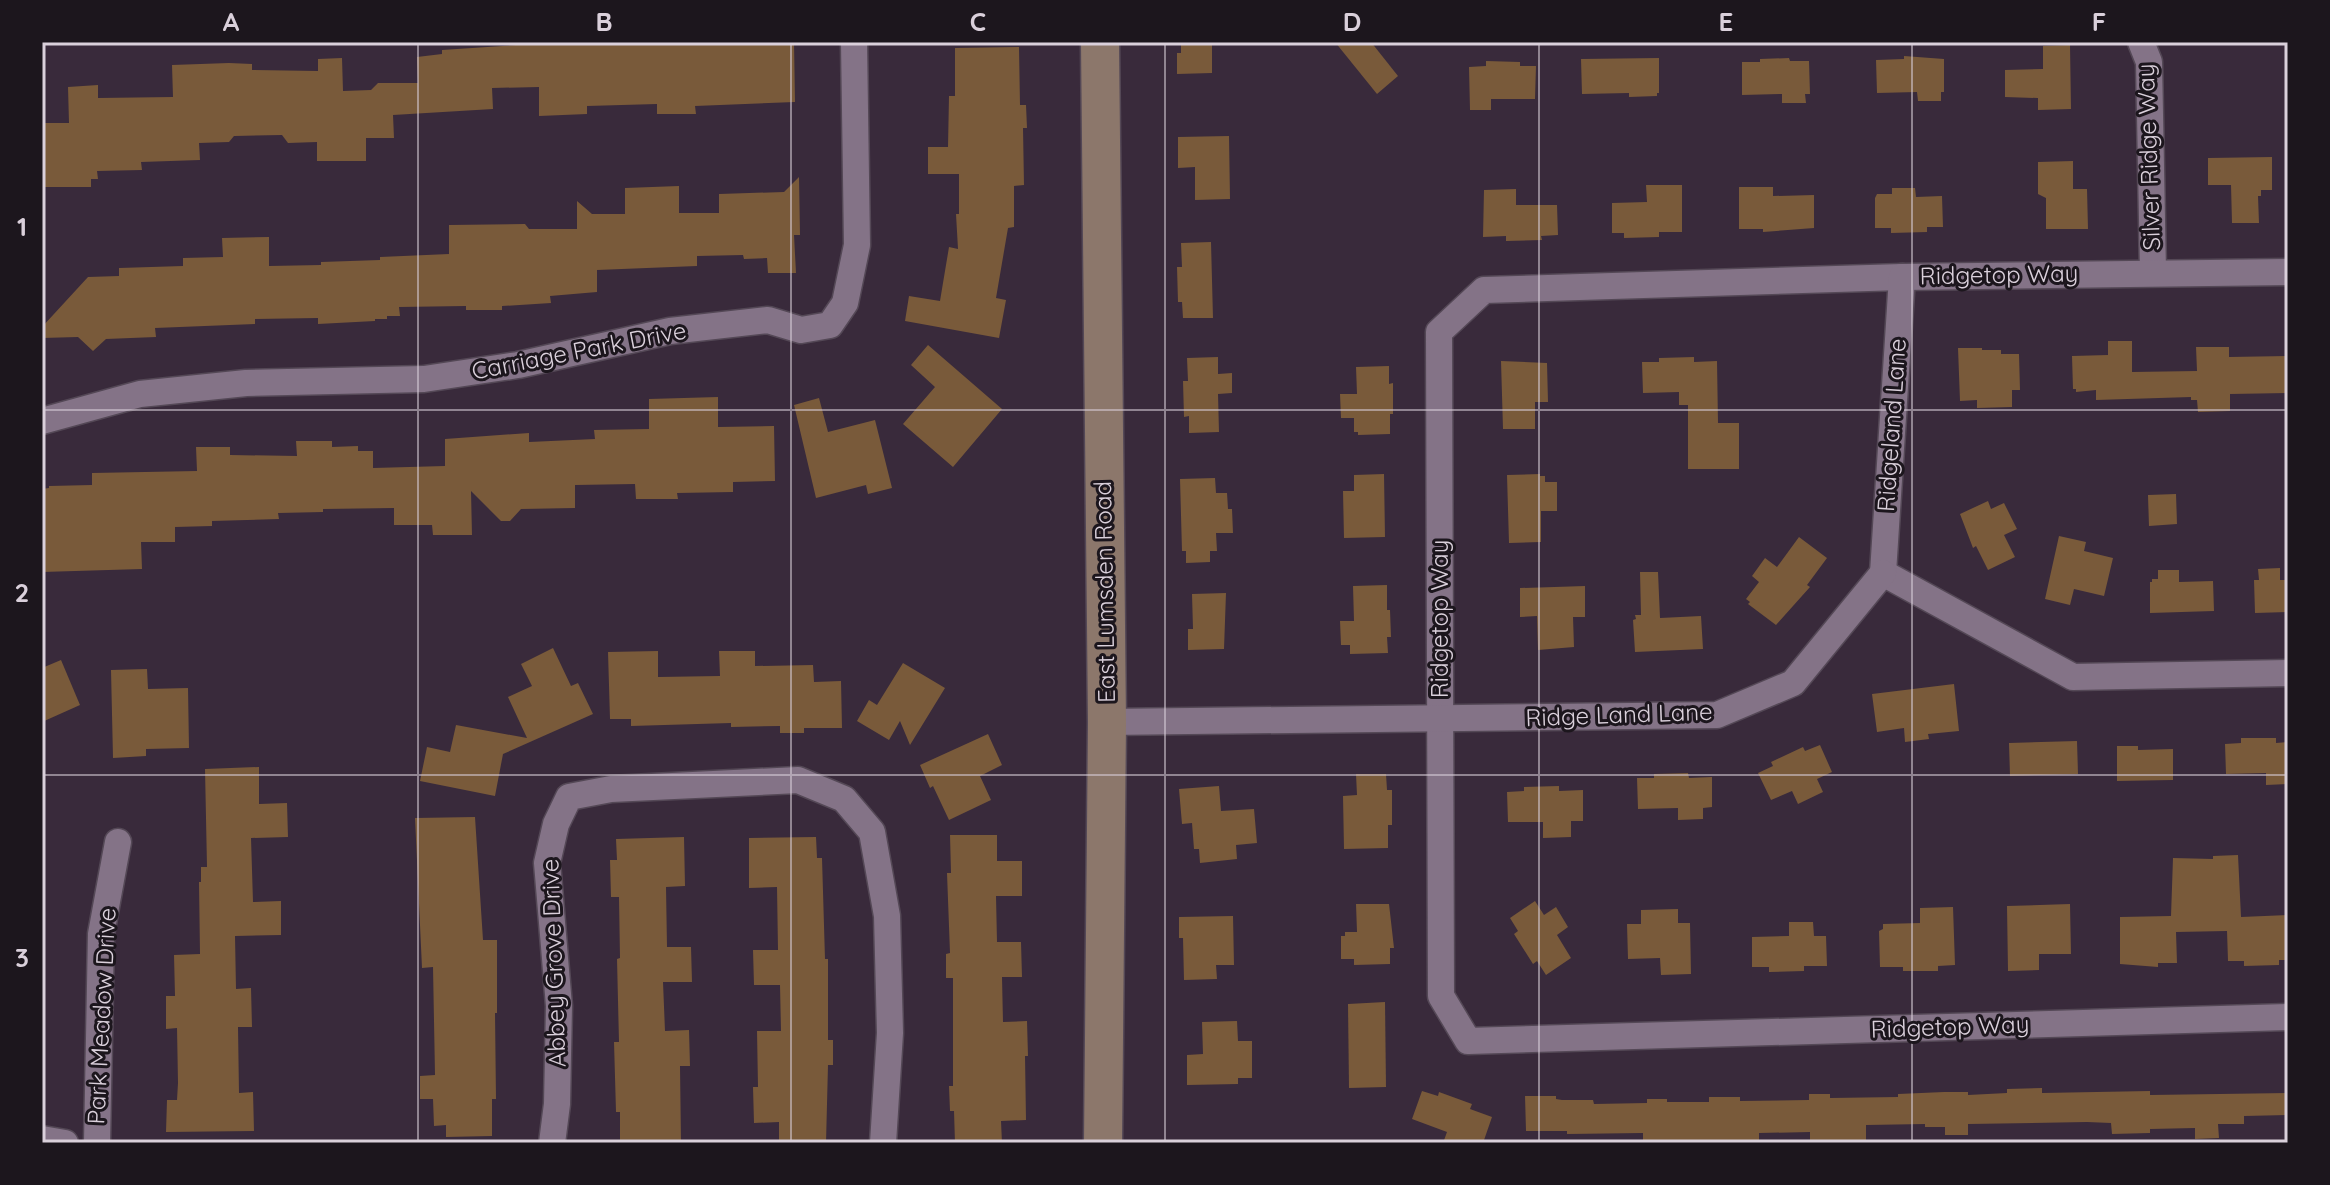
<svg xmlns="http://www.w3.org/2000/svg" width="2330" height="1185" viewBox="0 0 2330 1185" font-family="Quicksand,sans-serif">
	<rect width="100%" height="100%" fill="#392a3b"/>
	<g fill="#795a3a">
		<path d="M515 42H595V44L794 42 795 102 695 106 696 114H657V104L587 106V114L539 116V87L492 88 493 109 393 115 394 138H366V161H317V142L288 143 282 135 234 136 229 142 199 143 200 160 141 162 142 170 97 171 98 179H91V187H42V123H69L68 87 98 85V98L173 97 172 65 229 63 252 64V70L318 71V59L342 58 343 91 371 90 378 83H418L417 57 442 54V50L516 45Z"/>
		<path d="M1181 42H1212V73L1177 74V53H1181Z"/>
		<path d="M1335 42H1371L1398 76 1377 94Z"/>
		<path d="M2070 45 2071 109 2038 110V98L2005 97V70L2043 69V46Z"/>
		<path d="M1019 47 1020 105H1026L1027 128H1023L1024 185 1014 186V227L1008 228 996 298 1006 300 999 338 905 321 909 296 940 301 949 247 958 249 956 214H959V174H928V147H948L949 96H955V48Z"/>
		<path d="M1904 56 1944 59V92H1941V101H1918L1917 92 1877 93 1876 60 1904 59Z"/>
		<path d="M1659 58V93H1657V96L1629 97V93L1582 94 1581 59Z"/>
		<path d="M1789 58 1790 61H1809L1810 94H1805L1806 103H1782V94L1742 95V62H1760V59Z"/>
		<path d="M1486 61 1520 62V66H1536L1535 99H1491V110H1470L1469 67 1486 66Z"/>
		<path d="M1229 136 1230 199 1195 200V167L1178 168V137Z"/>
		<path d="M2272 157V190H2261V196H2258L2259 223H2232L2231 185H2208V158Z"/>
		<path d="M2073 161V189H2087L2088 229H2046V198L2038 194V162Z"/>
		<path d="M799 177 800 235H794L796 273H768L767 258 744 259 743 255 697 256V266L597 270V292L550 296 551 303 502 306V310H466V306L399 307 400 316H387V319H375V321L318 324V318L255 319V324L155 328 156 337 106 339 93 351 78 337 42 338V327L88 277 119 276V268L183 266V258L223 257 222 238 269 237V266L321 265V262L380 260V257L449 254V225L525 224 529 229H577V201L592 214H625V188L679 186V213H719V194L784 192Z"/>
		<path d="M1646 185H1682V232H1659V237L1624 238V233H1612V203L1647 202Z"/>
		<path d="M1739 187H1773V196L1814 195V228L1763 232V229H1739Z"/>
		<path d="M1892 188H1915L1916 197 1942 196 1943 227H1927V232L1891 233V228H1875V198L1877 194H1892Z"/>
		<path d="M1516 189V205H1557L1558 235 1541 236 1542 240 1506 241V236L1483 237 1484 190Z"/>
		<path d="M1211 242 1213 318H1183L1182 302H1178L1177 267H1182L1181 243Z"/>
		<path d="M2108 341H2132V372L2197 371 2196 347H2229V357L2288 356V393L2230 394V411L2198 412 2197 400H2191V397L2096 400V390L2076 392V389H2073L2072 356 2108 355Z"/>
		<path d="M928 345 1002 409 953 467 903 424 935 387 911 365Z"/>
		<path d="M1958 348H1982V350H2001V354H2019L2020 390H2012V407L1977 408V400L1960 401Z"/>
		<path d="M1218 357V374L1232 373V393L1218 394 1219 432 1189 433V416L1184 417 1183 381H1188L1187 358Z"/>
		<path d="M1694 357V362L1717 361 1718 423H1739V469H1688V405H1679V392L1643 393 1642 362H1659V358Z"/>
		<path d="M1501 361 1547 363 1548 402H1535V429H1503Z"/>
		<path d="M1389 366V384L1393 383V414H1390V434L1358 435V432H1354V418H1341L1340 394H1357L1356 367Z"/>
		<path d="M718 397V427L774 426 775 481 733 482V492L677 493 678 499H636L635 484 575 485V508L521 509 510 521H501L471 491 472 535H433L432 525H394V508L323 509V512L278 513 279 519 212 521V526L175 527V542H141L142 569 42 572V489L49 488V486L92 485V473L197 471 196 447H230V455L297 456 296 441H332V447L358 446V451H373V468L445 466V439L529 433V442L595 439 594 430 649 429V399Z"/>
		<path d="M819 398 828 432 875 420 892 488 868 494 866 485 816 498 794 405Z"/>
		<path d="M1384 474 1385 537 1344 538 1343 491H1354V475Z"/>
		<path d="M1540 474V476H1545V482H1557V511H1541V542L1509 543 1507 475Z"/>
		<path d="M1215 478 1216 493H1227L1228 509H1232L1233 533H1216L1217 551H1210V562L1186 563V551H1182L1180 479Z"/>
		<path d="M2176 494 2177 524 2149 526 2148 495Z"/>
		<path d="M1988 501 1991 509 2004 503 2017 529 2004 535 2015 557 1988 570 1976 546 1973 548 1960 514Z"/>
		<path d="M2059 536 2086 542 2084 551 2113 558 2104 596 2074 589 2070 605 2045 599Z"/>
		<path d="M1799 537 1827 558 1807 585 1810 587 1776 625 1748 604 1750 602 1746 599 1759 582 1752 576 1765 558 1777 567Z"/>
		<path d="M2280 568V580H2288V612L2255 613 2254 580H2259L2258 569Z"/>
		<path d="M2158 570H2179V582L2213 581 2214 611 2150 613V582H2152V579H2158Z"/>
		<path d="M1640 572H1658L1660 618 1701 616 1703 649 1635 652 1633 620 1636 619 1635 615H1641Z"/>
		<path d="M1387 585V610H1390L1391 637H1387L1388 653 1350 654V645H1341L1340 621H1354L1353 586Z"/>
		<path d="M1585 586V617H1573L1574 647 1538 650 1537 616 1520 617V588Z"/>
		<path d="M1226 593 1224 649 1188 650V629H1193L1192 594Z"/>
		<path d="M553 648 571 686 578 683 593 714 503 754 495 796 420 781 427 747 450 752 456 725 527 738 508 697 532 686 521 664Z"/>
		<path d="M658 651V677L720 676 719 651H755V666L813 665 814 682 841 681 842 728H804V733H780V726L731 727V723L631 726V719H610L608 652Z"/>
		<path d="M61 660 80 705 42 722V668Z"/>
		<path d="M903 663 945 688 910 745 900 721 889 740 857 721 869 700 877 705Z"/>
		<path d="M147 669 148 689 188 688 189 748 146 749V756L113 758 111 670Z"/>
		<path d="M1954 684 1959 731 1928 734 1929 739 1905 742 1904 728 1877 732 1872 694Z"/>
		<path d="M988 734 1002 765 980 776 991 800 949 820 933 786 930 788 920 765Z"/>
		<path d="M2241 738H2276V743L2288 742V784L2266 785V773L2226 774 2225 744 2241 743Z"/>
		<path d="M2077 741 2078 774 2010 776 2009 743Z"/>
		<path d="M1820 745 1832 772 1817 779 1823 792 1798 804 1792 791 1771 800 1758 773 1773 766 1771 762 1803 747 1805 751Z"/>
		<path d="M2117 746H2138V750L2173 749V780L2117 781Z"/>
		<path d="M259 767V804L287 803 288 837 251 838 253 902 281 901V935L235 936 236 989 251 988 252 1027H238L239 1093 253 1092 254 1131 166 1132 167 1100H177L178 1083 177 1028 166 1029V996H175L174 955 200 954 199 882H201V867H207L205 769Z"/>
		<path d="M1688 773 1689 778 1712 777V807L1703 808V819L1678 820V808L1638 809 1637 778H1654V774Z"/>
		<path d="M1356 774H1386L1387 790H1392V825H1388V848L1344 849 1343 796 1357 795Z"/>
		<path d="M1219 786 1221 811 1254 809 1257 843 1236 845 1237 859 1200 863 1199 849H1194L1192 823 1182 824 1179 789Z"/>
		<path d="M1559 786V791L1583 790V821H1571V837L1543 838V822H1508L1507 792 1524 791V787Z"/>
		<path d="M475 817 483 940H497V1013H495L496 1099H492V1136L446 1137V1125L434 1126 433 1099H420V1076L435 1075 433 967 422 968 415 818Z"/>
		<path d="M950 835H997V861H1022V896H996L997 942H1021L1022 977H1002L1003 1022 1027 1021 1028 1056H1025L1026 1120 1001 1121 1002 1143H955L954 1111H950L949 1086H953V978H946V954L950 953 947 873H951Z"/>
		<path d="M684 837 685 886 666 887 667 947H691L692 982H663L665 1031 689 1030 690 1066H680L681 1143H620V1112H616L614 1042H619L617 959 620 958 619 897H611L610 860H617L616 839Z"/>
		<path d="M816 837 817 858H822L825 959H828V1040H833V1065H828L826 1143H779V1122L754 1123 753 1087H758L757 1031H781L780 985H754L753 950H778L777 887 749 888V838Z"/>
		<path d="M2238 855 2241 917 2288 915V960H2279V965L2244 966V961H2228L2227 931 2176 932 2177 963H2158V967L2120 964V917L2171 916 2173 858 2213 859V856Z"/>
		<path d="M1535 901 1544 915 1556 907 1568 927 1557 935 1571 958 1546 975 1537 961 1533 964 1514 934 1518 931 1510 918Z"/>
		<path d="M1356 904H1389L1394 948H1390V964L1354 965V959H1341V936H1345V932H1357Z"/>
		<path d="M2070 904 2071 954H2039V970L2008 971 2007 906Z"/>
		<path d="M1953 907 1955 965 1938 966V971H1903V967H1880L1879 931 1883 929V924L1920 923V908Z"/>
		<path d="M1678 909V923H1690L1691 974 1661 975 1660 958 1628 959 1627 924H1641V910Z"/>
		<path d="M1233 916 1234 965H1216L1217 979 1184 980 1183 938H1179V917Z"/>
		<path d="M1789 922H1813L1814 936H1826L1827 966H1804V971L1769 972V967H1752V937L1789 936Z"/>
		<path d="M1385 1002 1386 1087 1349 1088 1348 1004Z"/>
		<path d="M1237 1021 1238 1041H1252V1078H1238V1084L1187 1085V1055L1203 1054 1202 1022Z"/>
		<path d="M2042 1088V1093L2150 1091V1095L2288 1093V1115L2244 1116V1124H2218L2219 1138 2195 1139V1128L2150 1129V1133L2112 1134 2111 1123 2087 1122 1968 1124V1135H1945V1127H1925V1124L1866 1125V1143H1810V1132L1759 1133V1143H1643V1133L1567 1134V1131H1526L1525 1096H1556V1099L1562 1100H1593L1594 1104 1647 1103V1099H1667V1102H1709V1097H1740V1101L1809 1100V1094H1830V1098L1898 1097V1094L1944 1092H1968V1095L2007 1093V1089Z"/>
		<path d="M1422 1091 1438 1096 1439 1092 1472 1104 1470 1109 1492 1117 1483 1143H1443L1447 1132 1412 1119Z"/>
	</g>
	<g fill="none" stroke-linecap="round" stroke-linejoin="round">
		<g stroke="#544856" stroke-width="29">
			<g id="street">
				<path d="M2141 42 2149 62 2153 272"/>
				<path d="M2288 272 1902 277 1484 290 1439 332 1441 996 1468 1041 2288 1017"/>
				<path d="M42 421 140 394 246 383 424 379 518 365 670 331 768 320 801 330 830 325 845 303 857 245 854 42"/>
				<path d="M1883 573 2073 677 2288 673"/>
				<path d="M1883 573 1902 277"/>
				<path d="M1107 722 1717 715 1793 683 1883 573"/>
				<path d="M42 1139 65 1143"/>
				<path d="M97 1143 101 934 118 842"/>
				<path d="M552 1143 557 1104 559 1006 547 863 556 824 569 797 611 789 798 780 844 799 872 832 887 916 890 1033 883 1143"/>
			</g>
		</g>
		<g stroke="#544856" stroke-width="41">
			<path id="secondary" d="M1100 42 1107 722 1103 1143"/>
		</g>
		<use href="#street" stroke="#847387" stroke-width="26"/>
		<use href="#secondary" stroke="#8c776b" stroke-width="38"/>
	</g>
	<path fill="none" stroke="#dad0db" stroke-width="2" stroke-opacity="0.55" d="M418 42V1143M791 42V1143M1165 42V1143M1539 42V1143M1912 42V1143M42 410H2288M42 775H2288"/>
	<g text-anchor="middle" stroke-width="6" stroke-linejoin="round" paint-order="stroke">
		<g font-size="24" fill="#dad0db" stroke="#1c161d">
			<text transform="translate(2149 157) rotate(-92)" y="8">Silver Ridge Way</text>
			<text transform="translate(1999 275) rotate(-1)" y="8">Ridgetop Way</text>
			<text transform="translate(579 351) rotate(-11)" y="8">Carriage Park Drive</text>
			<text transform="translate(1892 425) rotate(-86)" y="8">Ridgeland Lane</text>
			<text transform="translate(1105 592) rotate(-91)" y="8">East Lumsden Road</text>
			<text transform="translate(1440 619) rotate(-90)" y="8">Ridgetop Way</text>
			<text transform="translate(1619 715) rotate(-2)" y="8">Ridge Land Lane</text>
			<text transform="translate(554 963) rotate(-92)" y="8">Abbey Grove Drive</text>
			<text transform="translate(102 1016) rotate(-87)" y="8">Park Meadow Drive</text>
			<text transform="translate(1950 1027) rotate(-2)" y="8">Ridgetop Way</text>
		</g>
	</g>
	<rect width="2330" height="1185" fill="none" stroke="#1c161d" stroke-width="88"/>
	<rect x="44" y="44" width="2242" height="1097" fill="none" stroke="#dad0db" stroke-width="3"/>
	<g font-size="26" text-anchor="middle" font-weight="bold" fill="#dad0db">
		<text x="231" y="31">A</text>
		<text x="604" y="31">B</text>
		<text x="978" y="31">C</text>
		<text x="1352" y="31">D</text>
		<text x="1726" y="31">E</text>
		<text x="2099" y="31">F</text>
		<text x="22" y="236">1</text>
		<text x="22" y="602">2</text>
		<text x="22" y="967">3</text>
	</g>
</svg>
